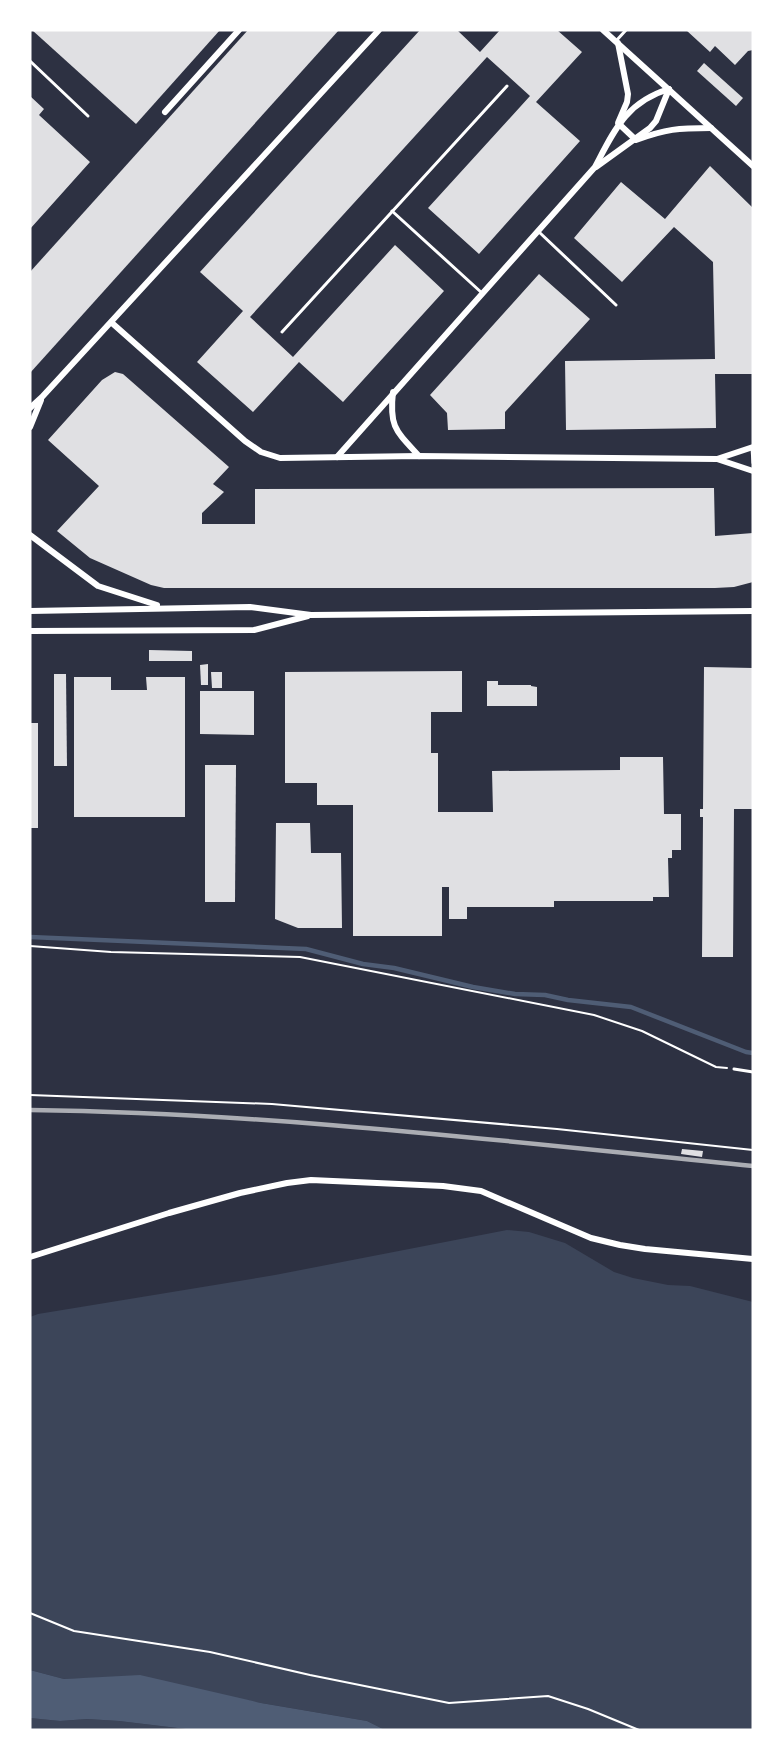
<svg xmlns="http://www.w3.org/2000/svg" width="783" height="1760" viewBox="0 0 783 1760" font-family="'Fira Sans',sans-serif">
	<rect width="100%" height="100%" fill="#2d3142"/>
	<g fill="#3c4559">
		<path d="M507 1230 529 1232 565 1243 614 1272 633 1278 668 1285 690 1286 753 1302V1730H385L367 1721 261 1703 125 1677 64 1679 30 1670V1317L38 1314 275 1275Z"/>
		<path d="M30 1718 60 1721 87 1719 119 1721 194 1730H30Z"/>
	</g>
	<path fill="#4f5d75" d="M30 1670 64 1679 140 1675 261 1703 367 1721 385 1730H194L119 1721 87 1719 60 1721 30 1718Z"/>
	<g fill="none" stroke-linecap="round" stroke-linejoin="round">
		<path stroke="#4f5d75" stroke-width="4.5" d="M30 937 306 949 363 964 394 968 473 987 515 994 545 995 568 1000 631 1007 746 1052 753 1053"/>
	</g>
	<g fill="#e0e0e3">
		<path d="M32 30H220L136 124Z"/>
		<path d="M248 30H339L30 373V272Z"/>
		<path d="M420 30H457L480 52 500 30H557L582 52 536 102 580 141 479 254 428 208 530 96 487 57 250 317 293 357 395 245 444 291 343 402 299 362 253 412 197 362 243 311 200 272Z"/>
		<path d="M686 30H753V50L748 51 735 65 715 46 710 52Z"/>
		<path d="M704 63 743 98 736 106 697 71Z"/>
		<path d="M30 96 44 109 39 115 90 162 30 229Z"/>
		<path d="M710 166 753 208V374H715L716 428 566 430 565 361 715 359 713 262 674 227 622 282 574 238 621 182 665 219Z"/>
		<path d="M539 274 590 319 505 412V429L448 430 447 413 430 395Z"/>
		<path d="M115 372 123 374 229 467 213 484 224 492 202 513V524H255V489L714 488 715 536 753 533V582L734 587 715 588H164L151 585 90 558 57 531 99 486 48 440 102 380Z"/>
		<path d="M149 650 192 651V661H149Z"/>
		<path d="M208 664V685H201L200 665Z"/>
		<path d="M704 667 753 668V809H734L733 957H702L703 817H700V809H703Z"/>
		<path d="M462 671V712H431V753H438V812H493L492 771 620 770V757H663L664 814H681V850H672V858H668L669 897H653V901H554V907H467V919H449V887H442V936H353V805H317V783H285V672Z"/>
		<path d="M211 672H222V688H212Z"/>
		<path d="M54 674H66L67 766H54Z"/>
		<path d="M74 677H111V690H147L146 677H185V817H74Z"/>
		<path d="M487 681H498V685H531V686L537 687V706H487Z"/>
		<path d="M200 691H254V735L200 734Z"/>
		<rect x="30" y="723" width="8" height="105"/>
		<path d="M205 765H236L235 902H205Z"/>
		<path d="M276 823H310L311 853H341L342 928H298L275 919Z"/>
		<path d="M682 1149 703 1151 702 1157 681 1154Z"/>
	</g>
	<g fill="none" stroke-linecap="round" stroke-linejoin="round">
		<g stroke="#fff" stroke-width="2">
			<path d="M30 946 111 952 300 957 594 1015 642 1031 716 1067 727 1068"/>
			<path d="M30 1095 272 1104 557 1129 753 1150"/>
			<path d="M30 1613 74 1631 210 1652 310 1675 449 1703 548 1696 588 1709 639 1730"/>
		</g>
		<g stroke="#fff" stroke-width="3">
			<path d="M616 41 626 30"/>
			<path d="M30 61 88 116"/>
			<path d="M392 211 482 293"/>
			<path d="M539 232 616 305"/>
			<path d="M282 332 507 86"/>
			<path d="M752 448 753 463"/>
			<path d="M734 1069 753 1072"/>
		</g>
		<g stroke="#fff" stroke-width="6">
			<path d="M603 30 753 166"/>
			<path d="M618 43 628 94 627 102 618 123 636 140C666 129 678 128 711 128"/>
			<path d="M165 112 239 30"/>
			<path d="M596 167 650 128 656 121 669 89"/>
			<path d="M112 323 245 441 261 452 280 458 419 456 717 459 753 471"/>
			<path d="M393 392C389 427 396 431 419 456"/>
			<path d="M30 408 42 397 379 30"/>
			<path d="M30 427 41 400"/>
			<path d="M337 457 595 167C614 131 626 102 669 89"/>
			<path d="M717 459 753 447"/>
			<path d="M30 535 98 586 157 605"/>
			<path d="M30 611 250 607 311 615 753 611"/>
			<path d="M30 631 254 630 308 616"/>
			<path d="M30 1257 169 1213 240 1193 287 1183 311 1180 443 1186 481 1191 591 1238 620 1245 645 1249 753 1259"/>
		</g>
		<path stroke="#abadb3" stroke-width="4.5" d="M30 1110C272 1113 512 1142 753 1166"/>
	</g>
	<rect width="783" height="1760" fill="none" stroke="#ffffff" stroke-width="63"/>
</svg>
